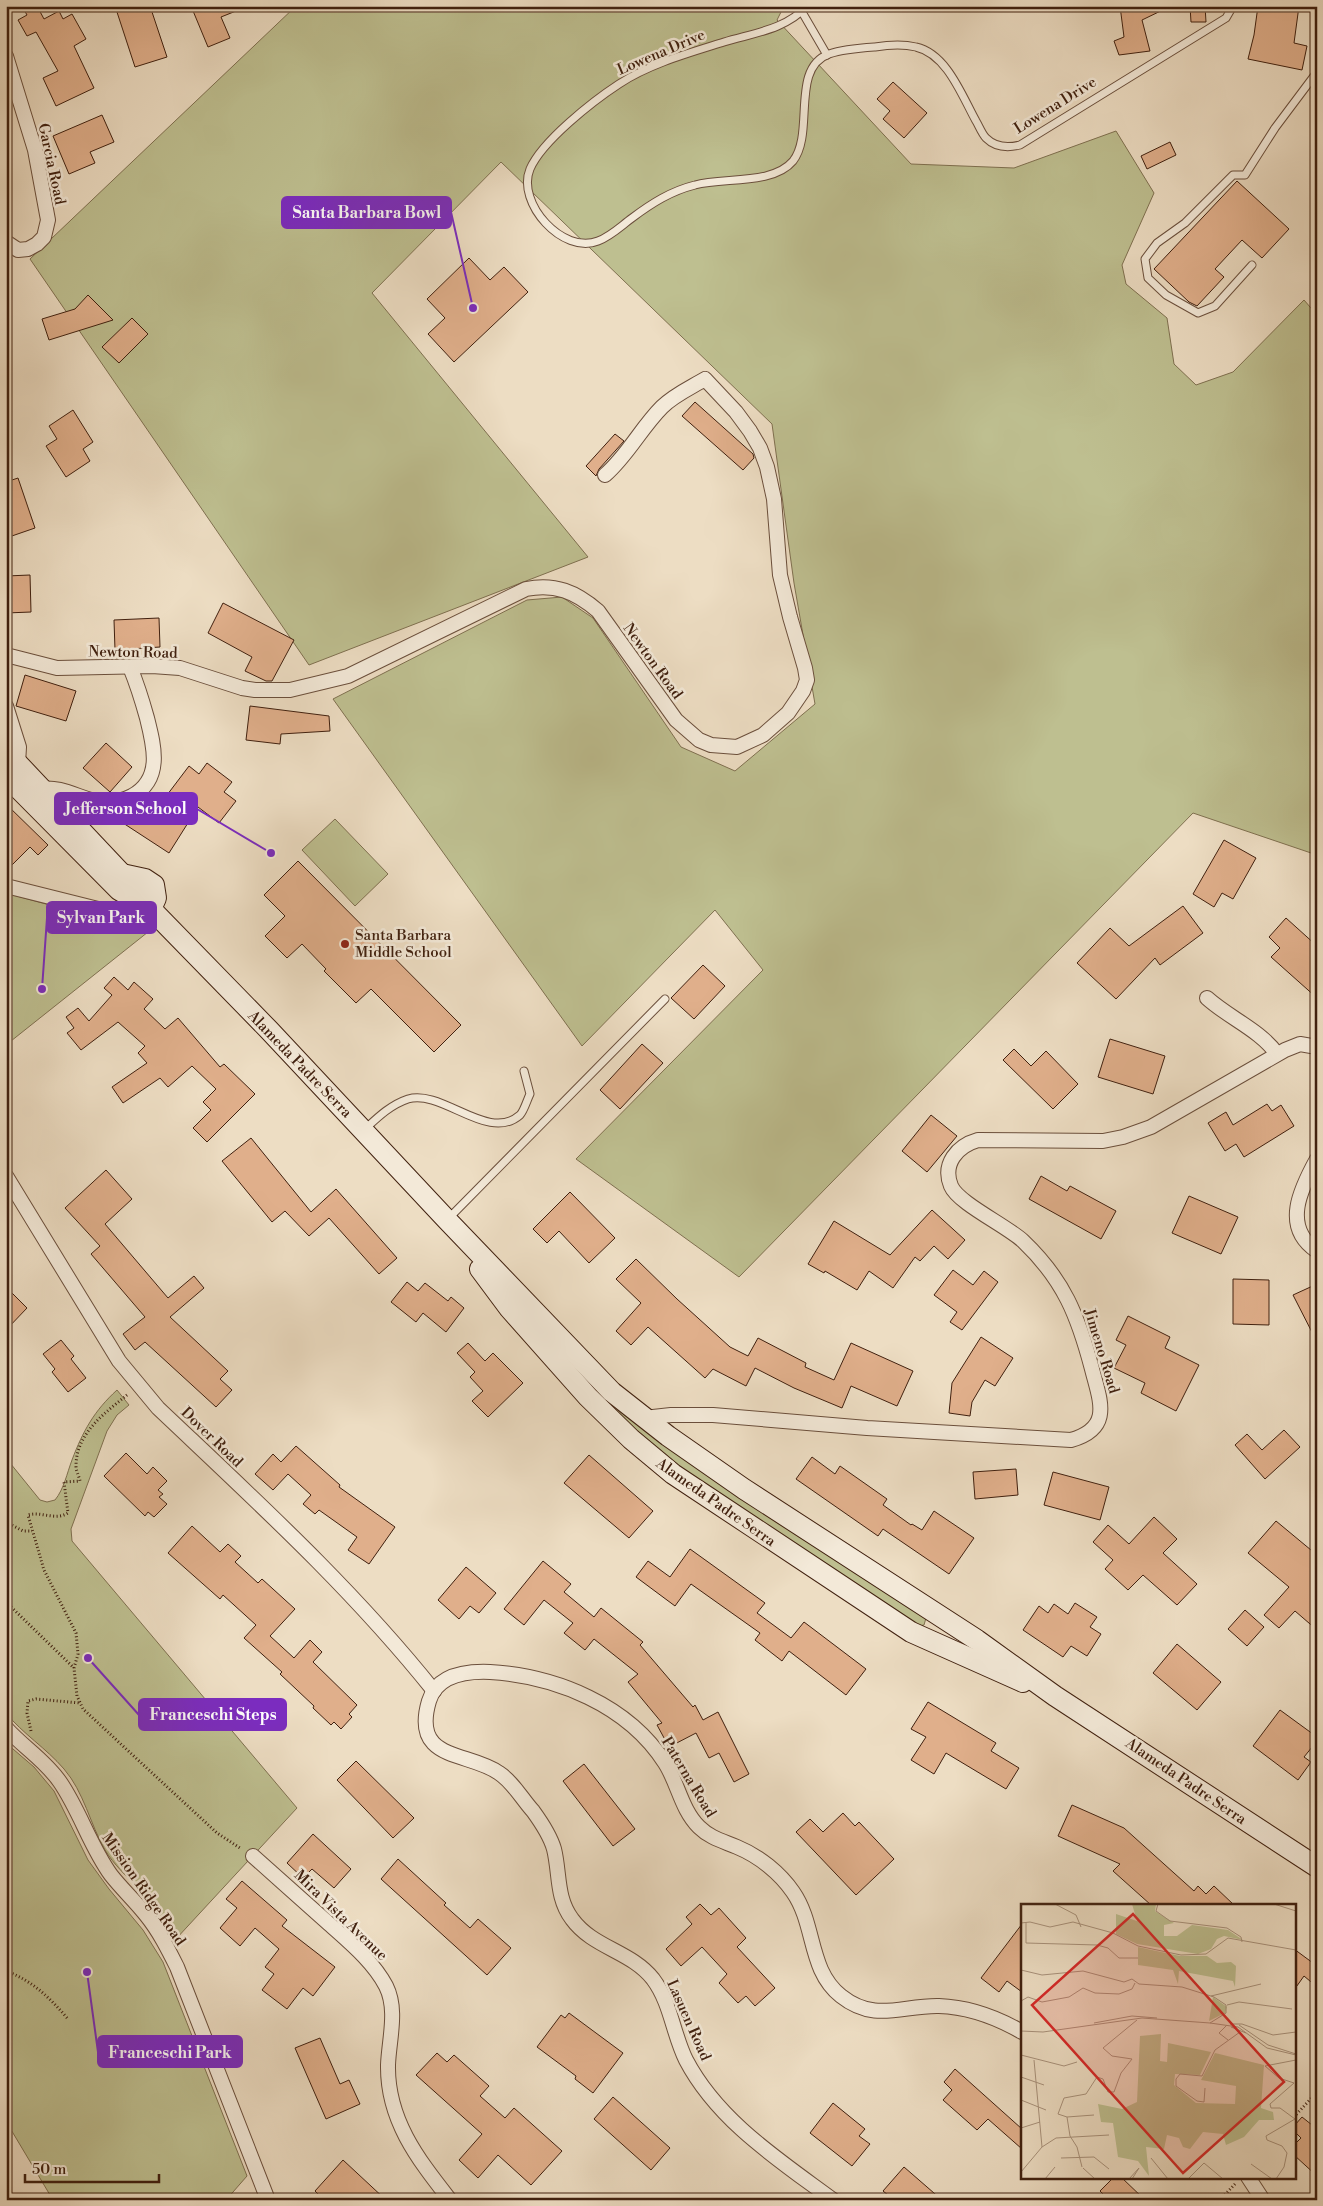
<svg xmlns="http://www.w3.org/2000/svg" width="1323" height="2206" viewBox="0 0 1323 2206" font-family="'Libre Bodoni',serif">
	<rect width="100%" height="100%" fill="#edddc3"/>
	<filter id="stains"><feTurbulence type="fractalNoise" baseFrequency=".004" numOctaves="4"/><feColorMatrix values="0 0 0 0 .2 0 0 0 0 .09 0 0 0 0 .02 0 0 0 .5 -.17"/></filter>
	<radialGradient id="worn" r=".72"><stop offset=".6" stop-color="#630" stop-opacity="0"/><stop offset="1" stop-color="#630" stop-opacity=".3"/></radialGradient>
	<g fill="#bebf90" stroke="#7f7050">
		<path d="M296 6H784L777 20 911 164 1014 168 1116 131 1154 193 1122 265 1126 284 1167 318 1174 364 1196 385 1233 372 1304 300 1317 315V855L1193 813 739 1277 576 1159 763 970 715 910 582 1046 333 699 527 600 562 597 593 618 681 747 735 771 815 704 794 583 772 424 501 162 372 293 588 557 309 665 30 259Z"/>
		<path d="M335 819 388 874 355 906 302 850Z"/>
		<path d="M6 893 148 932 6 1045Z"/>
		<path d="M511 1297 586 1374 926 1618 924 1625 914 1627 634 1436Z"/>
		<path d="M117 1390 129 1405 117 1415 107 1431 71 1529 72 1541 297 1808 175 1940C163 1923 151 1904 137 1888 126 1875 114 1865 105 1850 90 1824 84 1792 64 1769 46 1748 23 1734 6 1713V1458L40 1500 47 1502 55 1500C64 1489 67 1473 72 1460 83 1431 94 1411 117 1390Z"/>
		<path d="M6 1743 34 1767 54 1791 88 1860 109 1889 143 1930 163 1962 247 2176 226 2200H53L10 2128 6 2132Z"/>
	</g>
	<g fill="#e0af8b" stroke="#40200f">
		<path d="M22 6H37L44 19 59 11 63 19 72 14 86 39 74 46 94 88 56 106 43 78 58 71 36 32 27 36 18 20 27 15Z"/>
		<path d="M115 6H150L167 57 135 67Z"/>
		<path d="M191 6H246V7L221 17 230 38 208 47Z"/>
		<path d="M1120 6H1171L1142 20 1150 51 1119 55 1114 41 1124 37Z"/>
		<path d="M1190 6H1205L1206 22H1191Z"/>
		<path d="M1258 6H1299L1294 43 1307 46 1302 70 1248 59 1254 35Z"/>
		<path d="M893 82 927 113 904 138 883 119 890 111 877 99Z"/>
		<path d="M102 115 114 142 90 152 95 163 69 174 53 136Z"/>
		<path d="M1170 142 1176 155 1147 169 1141 156Z"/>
		<path d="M1237 181 1289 229 1262 258 1242 240 1215 269 1224 277 1197 306 1189 302 1154 269Z"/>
		<path d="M469 258 490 280 504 267 528 292 454 362 428 334 445 318 427 299Z"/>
		<path d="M88 295 113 320 49 340 42 319 75 309Z"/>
		<path d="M132 318 148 334 119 363 102 347Z"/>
		<path d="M695 402 753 454 754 458 743 470 682 416Z"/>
		<path d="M73 410 93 442 83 449 90 461 66 477 46 446 57 439 49 426Z"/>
		<path d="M615 434 624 441 599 469 596 476 586 466Z"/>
		<path d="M18 478 35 528 6 538V482Z"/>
		<path d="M30 575 31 612 6 613V576Z"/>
		<path d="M223 603 294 640 272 681H266L245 671 252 657 208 633Z"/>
		<path d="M159 618 160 647 115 650 114 620Z"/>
		<path d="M25 675 76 691 66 721 16 706Z"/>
		<path d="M250 706 329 716 330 731 281 734 280 744 246 740Z"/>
		<path d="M106 743 132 767 110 792 83 768Z"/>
		<path d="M207 763 232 782 224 792 236 801 219 823 198 807 169 853 123 823 139 802 150 809 158 796 164 799 189 766 199 774Z"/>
		<path d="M6 804 48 845 38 855 30 847 6 871Z"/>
		<path d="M1224 840 1256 858 1233 899 1222 893 1214 907 1193 894Z"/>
		<path d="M298 861 461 1025 434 1052 371 989 356 1003 324 971 326 969 302 944 287 958 265 936 285 916 264 895Z"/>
		<path d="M1183 906 1203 933 1160 965 1155 958 1116 999 1077 963 1110 928 1129 946Z"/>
		<path d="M1286 918 1317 946V998L1271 957 1280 948 1269 937Z"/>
		<path d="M703 965 725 986 694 1019 671 998Z"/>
		<path d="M114 977 128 990 134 982 153 999 144 1009 165 1029 178 1018 220 1067 224 1064 255 1094 207 1142 193 1128 211 1110 203 1102 216 1089 192 1066 168 1087 160 1078 123 1103 112 1087 147 1063 138 1053 145 1046 118 1022 81 1050 67 1033 74 1028 66 1017 78 1008 89 1021 112 995 104 988Z"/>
		<path d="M1110 1039 1165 1056 1153 1094 1098 1077Z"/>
		<path d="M642 1044 663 1063 620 1109 600 1090Z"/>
		<path d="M1014 1049 1031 1066 1046 1051 1078 1084 1053 1109 1003 1060Z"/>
		<path d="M1267 1104 1272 1111 1281 1105 1294 1126 1244 1157 1236 1144 1225 1151 1208 1123 1226 1112 1233 1125Z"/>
		<path d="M931 1115 957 1136 927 1172 902 1151Z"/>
		<path d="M251 1138 311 1212 336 1189 397 1258 379 1274 329 1218 309 1236 285 1211 272 1222 222 1161Z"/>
		<path d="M106 1170 132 1199 105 1224 168 1298 194 1276 204 1288 170 1317 228 1371 220 1379 232 1390 216 1407 145 1342 135 1350 123 1334 145 1317 91 1254 100 1246 65 1208Z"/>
		<path d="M1041 1176 1067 1191 1070 1186 1116 1211 1101 1239 1029 1199Z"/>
		<path d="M570 1192 615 1238 589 1263 559 1231 547 1243 533 1229Z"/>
		<path d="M1189 1196 1238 1217 1221 1254 1172 1233Z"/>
		<path d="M932 1210 965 1240 948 1259 934 1246 920 1261 915 1257 893 1288 869 1271 857 1290 825 1271 824 1273 808 1264 834 1221 890 1255Z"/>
		<path d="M636 1259 677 1299 730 1347 748 1356 758 1338 806 1363 805 1367 834 1380 851 1343 913 1371 897 1406 851 1386 842 1408 794 1388 755 1368 746 1386 713 1369 705 1378 648 1327 631 1345 616 1331 641 1303 616 1279Z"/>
		<path d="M953 1270 973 1285 984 1271 998 1282 962 1330 950 1322 957 1312 934 1295Z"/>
		<path d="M1233 1279 1269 1280V1325L1233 1324Z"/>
		<path d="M407 1282 418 1291 425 1283 448 1301 451 1297 464 1308 446 1332 423 1313 416 1322 391 1302Z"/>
		<path d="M1317 1284V1342L1293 1295Z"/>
		<path d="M6 1287 27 1308 6 1330Z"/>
		<path d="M1128 1316 1170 1337 1165 1348 1199 1365 1176 1411 1141 1393 1145 1383 1114 1368 1126 1345 1116 1340Z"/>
		<path d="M981 1337 1013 1358 995 1386 985 1380 972 1402 970 1416 949 1413 952 1383Z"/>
		<path d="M61 1340 74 1356 71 1359 86 1378 68 1392 52 1372 55 1369 43 1354Z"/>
		<path d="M468 1343 485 1361 493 1353 523 1383 488 1417 472 1401 483 1391 470 1377 475 1372 457 1353Z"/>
		<path d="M1284 1430 1300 1447 1265 1479 1235 1445 1247 1434 1262 1450Z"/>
		<path d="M296 1446 340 1485 339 1487 395 1527 369 1564 348 1550 357 1537 319 1510 315 1514 303 1504 311 1495 288 1474 273 1490 255 1474 273 1454 281 1462Z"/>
		<path d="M126 1453 147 1474 153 1467 167 1481 158 1490 163 1494 159 1497 167 1504 154 1517 148 1512 145 1516 104 1476Z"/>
		<path d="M589 1455 653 1511 629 1538 564 1483Z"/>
		<path d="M812 1457 835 1474 840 1466 887 1499 883 1505 911 1525 912 1524 922 1530 934 1511 974 1538 949 1574 883 1529 878 1536 796 1479Z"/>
		<path d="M1016 1469 1018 1495 975 1499 973 1472Z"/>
		<path d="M1053 1472 1109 1487 1100 1520 1044 1505Z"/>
		<path d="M1154 1517 1177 1539 1163 1553 1197 1584 1177 1605 1143 1575 1128 1590 1105 1569 1113 1560 1093 1542 1108 1525 1129 1544Z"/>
		<path d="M1276 1521 1317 1555V1630L1295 1611 1279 1628 1264 1615 1289 1587 1248 1553Z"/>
		<path d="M192 1526 220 1552 228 1544 241 1556 235 1562 258 1583 262 1579 295 1609 270 1636 294 1658 310 1640 322 1652 313 1662 357 1705 349 1714 352 1717 341 1729 334 1722 331 1725 313 1708 314 1706 280 1674 282 1672 244 1638 256 1625 223 1595 220 1599 168 1553Z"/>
		<path d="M690 1549 765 1603 757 1613 791 1638 804 1622 866 1669 846 1695 789 1651 782 1661 755 1640 760 1633 691 1584 675 1606 636 1577 648 1561 670 1577Z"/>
		<path d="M543 1561 571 1584 564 1592 594 1617 601 1608 643 1642 640 1645 693 1707 695 1705 703 1720 718 1712 749 1774 734 1782 719 1753 709 1758 696 1733 669 1747 657 1725 662 1723 628 1682 638 1674 594 1639 585 1650 564 1633 573 1623 544 1600 524 1625 504 1609Z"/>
		<path d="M466 1567 496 1593 479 1613 470 1606 459 1619 438 1600Z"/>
		<path d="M1075 1603 1097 1617 1090 1627 1101 1634 1087 1656 1071 1646 1063 1657 1023 1630 1039 1606 1048 1613 1054 1604 1068 1614Z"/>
		<path d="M1245 1610 1264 1627 1247 1646 1228 1629Z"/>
		<path d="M1177 1644 1221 1682 1197 1710 1153 1673Z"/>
		<path d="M928 1702 996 1743 991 1751 1019 1768 1006 1789 946 1753 934 1774 911 1760 926 1737 911 1729Z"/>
		<path d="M1280 1710 1317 1737V1741L1304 1757 1311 1762 1298 1780 1253 1746Z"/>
		<path d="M356 1761 414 1818 393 1838 337 1780Z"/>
		<path d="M584 1764 635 1829 613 1846 563 1781Z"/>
		<path d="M1072 1805 1124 1828 1194 1891 1198 1886 1206 1894 1214 1886 1234 1905H1151L1113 1871 1120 1864 1058 1836Z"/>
		<path d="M843 1813 855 1826 859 1822 894 1859 856 1895 796 1832 810 1819 823 1832Z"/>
		<path d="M313 1834 351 1869 334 1888 312 1869 303 1878 287 1863Z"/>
		<path d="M398 1859 446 1903 444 1905 470 1928 478 1919 511 1948 487 1975 381 1879Z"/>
		<path d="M242 1881 287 1920 282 1926 335 1967 313 1996 303 1988 287 2009 262 1990 274 1974 265 1967 279 1949 255 1928 240 1946 220 1928 237 1908 226 1899Z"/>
		<path d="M700 1904 711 1915 719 1908 746 1938 737 1947 775 1988 755 2006 746 1996 738 2003 719 1983 727 1974 702 1947 681 1966 666 1949 692 1924 686 1917Z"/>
		<path d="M1022 1924V1992L1007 1981 999 1992 981 1978Z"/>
		<path d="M1294 1949 1317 1966V1987L1304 1976 1294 1990Z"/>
		<path d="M569 2013 623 2053 593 2093 575 2079 576 2076 537 2047 561 2015 565 2018Z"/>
		<path d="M320 2038 340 2084 349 2080 360 2104 326 2119 295 2048Z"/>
		<path d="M437 2053 447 2062 454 2055 489 2086 480 2096 505 2118 514 2108 562 2151 531 2185 498 2155 478 2178 459 2160 482 2134 416 2075Z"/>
		<path d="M955 2069 1022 2129V2149L988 2119 977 2130 943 2100 952 2090 944 2082Z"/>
		<path d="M613 2097 670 2148 651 2170 594 2119Z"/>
		<path d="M833 2103 865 2129 859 2136 870 2144 852 2166 810 2133Z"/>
		<path d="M1302 2117 1312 2125 1317 2120V2176L1294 2155V2145L1301 2138 1294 2131V2126Z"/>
		<path d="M343 2160 386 2200H324L315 2191Z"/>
		<path d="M904 2167 942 2200H894L883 2191Z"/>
		<path d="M1114 2177H1121L1145 2200H1109L1100 2191Z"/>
	</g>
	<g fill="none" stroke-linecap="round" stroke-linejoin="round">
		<g stroke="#6b4f3c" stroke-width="9">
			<g id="lane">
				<path d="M807 6C785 30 753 33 724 42 689 53 649 64 619 84 593 101 542 141 530 169 516 203 563 255 598 241 611 236 621 226 632 218 652 203 671 191 695 185 724 177 773 185 793 161 815 133 790 68 829 54 844 49 860 48 875 47 887 45 904 44 916 47 947 54 962 96 976 121 979 126 982 134 986 138 996 148 1008 148 1020 145L1226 18 1233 6"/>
				<path d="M802 12 827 55"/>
				<path d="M1252 265 1215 306 1198 313 1166 295 1148 278 1145 259 1157 243 1185 223 1233 175H1245L1275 128 1317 72"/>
				<path d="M364 1130C377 1118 390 1105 408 1099 443 1089 488 1143 520 1115 524 1111 527 1100 530 1094L524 1071"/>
				<path d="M449 1218 665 999"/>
			</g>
		</g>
		<g stroke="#6b4f3c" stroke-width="16">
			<g id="street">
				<path d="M6 56 35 150 48 220 44 237 37 244 28 249 18 250 6 242"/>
				<path d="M6 655 57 668 152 666 180 668 242 688 255 690H290L348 676 526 589C555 583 576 592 598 611L676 720 699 740 711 745 737 747 763 735 788 713 803 691 807 680 805 668 790 617 780 575 774 499 767 467 760 448 750 431 736 412 705 379C690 388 674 395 662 407 641 428 628 455 605 475"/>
				<path d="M6 706 19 747 18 764"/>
				<path d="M40 789C65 785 83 802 107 803 115 803 124 800 132 796 163 779 154 746 147 718 142 700 137 684 130 667"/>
				<path d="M6 886 102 910 117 912 151 909"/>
				<path d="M1207 998C1229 1018 1260 1030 1277 1054"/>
				<path d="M1317 1159C1301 1188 1281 1227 1317 1251"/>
				<path d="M6 1176 119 1361 158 1408C254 1499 351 1587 434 1691"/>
				<path d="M644 1418 671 1415H713L867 1428 1071 1440C1113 1428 1100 1401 1092 1369 1078 1316 1064 1280 1023 1241 1007 1226 958 1203 951 1186 942 1164 957 1146 978 1140L1103 1141 1123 1137 1151 1127 1285 1050 1300 1044 1317 1047"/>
				<path d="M6 1728C23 1747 45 1760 60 1782 80 1811 90 1846 111 1875 122 1889 135 1901 146 1915 159 1931 168 1949 177 1967L268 2200"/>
				<path d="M253 1856C278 1878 302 1900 327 1922 348 1941 373 1961 386 1986 398 2010 389 2039 388 2065 387 2120 418 2159 450 2200"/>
				<path d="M1248 2177 1263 2200"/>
				<path d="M833 2200C779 2160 718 2121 686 2060 673 2034 671 2003 653 1979 631 1951 593 1948 572 1919 556 1898 560 1873 554 1849 550 1835 541 1822 533 1811 522 1799 513 1782 499 1773 468 1751 411 1762 429 1701 437 1675 466 1671 490 1672 556 1676 628 1705 665 1763 678 1783 681 1809 699 1827 710 1838 723 1841 737 1847 759 1856 780 1873 793 1892 816 1925 808 1970 841 1996 875 2023 902 2005 939 2006 969 2007 996 2017 1022 2032"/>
			</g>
		</g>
		<g stroke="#40200f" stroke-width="22">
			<g id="secondary">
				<path d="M6 751 122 874 151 909 269 1030 447 1220 612 1392 668 1436 744 1489 977 1640 1055 1696 1317 1867"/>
				<path d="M6 776 119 890 134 899"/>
				<path d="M122 874 145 879 154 885 156 898 151 909"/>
				<path d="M480 1269 509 1308 588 1397 631 1439 673 1474 911 1632 1023 1682"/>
			</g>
		</g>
		<g stroke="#40200f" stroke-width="3" stroke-dasharray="1 2.5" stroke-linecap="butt">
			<path d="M127 1395C105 1413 76 1433 76 1466 76 1471 79 1476 80 1481L64 1482 68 1513C55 1521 41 1511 28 1515L44 1570 76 1633 78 1654 74 1668 77 1696 83 1709 217 1833 240 1848"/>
			<path d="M6 1522 23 1531H32"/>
			<path d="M6 1602 74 1668"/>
			<path d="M31 1731 27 1713 28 1701 36 1699 80 1703"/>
			<path d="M6 1971C33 1981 50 1998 68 2019"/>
			<path d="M1294 2117 1317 2092"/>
			<path d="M1220 2200 1235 2184"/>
		</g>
		<use href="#lane" stroke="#f3e9d8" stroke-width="7"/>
		<use href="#street" stroke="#f3e9d8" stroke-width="14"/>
		<use href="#secondary" stroke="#f3e9d8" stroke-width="20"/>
	</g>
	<circle fill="#8f2418" stroke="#f3e9d8" stroke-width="2" cx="345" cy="944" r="5"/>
	<g text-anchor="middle" stroke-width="5" stroke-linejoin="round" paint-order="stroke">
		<g font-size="15" fill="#40200f" stroke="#f3e9d8">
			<text transform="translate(661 52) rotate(-23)" y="5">Lowena Drive</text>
			<text transform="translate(1055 105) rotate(-32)" y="5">Lowena Drive</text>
			<text transform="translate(52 164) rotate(78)" y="5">Garcia Road</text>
			<text transform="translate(133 652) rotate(1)" y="5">Newton Road</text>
			<text transform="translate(653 661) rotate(54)" y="5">Newton Road</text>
			<text transform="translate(300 1064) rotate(46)" y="5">Alameda Padre Serra</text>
			<text transform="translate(1102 1351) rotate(73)" y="5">Jimeno Road</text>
			<text transform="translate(212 1437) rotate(44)" y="5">Dover Road</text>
			<text transform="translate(716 1502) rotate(35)" y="5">Alameda Padre Serra</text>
			<text transform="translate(689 1777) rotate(59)" y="5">Paterna Road</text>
			<text transform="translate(1186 1781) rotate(34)" y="5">Alameda Padre Serra</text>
			<text transform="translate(144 1889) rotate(55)" y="5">Mission Ridge Road</text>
			<text transform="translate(341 1915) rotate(44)" y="5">Mira Vista Avenue</text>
			<text transform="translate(689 2020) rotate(66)" y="5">Lasuen Road</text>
		</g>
		<g font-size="15" fill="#40200f" stroke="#f3e9d8" text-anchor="start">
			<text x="355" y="940">Santa Barbara<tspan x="355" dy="17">Middle School</tspan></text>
		</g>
	</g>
	<g transform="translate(1021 1904)">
		<rect width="275" height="275" fill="#edddc3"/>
		<path d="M111 0H135L134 7 153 19 143 21V32H156L171 21 207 26 222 36 203 32 196 35 190 45 177 50 116 40 95 30V10L116 17ZM117 43 159 52H186L196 59 210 58 215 62 214 83 212 77 158 67 157 80 152 66 117 61ZM192 93 206 103 204 109 188 117ZM140 130 139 157 146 158 147 139 190 148 179 171 154 170 153 181 175 199 214 200 215 182 180 176 194 149 243 161 240 204 252 208 253 216H238L223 233 205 241 202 230 182 228 169 245 162 243 158 234 146 231 143 245 125 243 128 272 117 257 97 253 92 219 80 218 77 200 101 205 116 198 119 132Z" fill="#bebf90"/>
		<path fill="none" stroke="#a8917b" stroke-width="1" d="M34 0 55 11 60 23M137 0 135 7 149 17 206 24 220 33 221 38M253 0 275 7M5 18V39M0 19 9 18 29 23 52 18 92 29 117 42 160 51 185 50 207 34 275 46M5 39 76 41 87 44 98 54H117M0 66 21 71 62 67 103 78 111 75 118 80 161 83 193 93 205 101V109L189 119M190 92 240 80M0 97 7 93 21 98 48 93 62 84 74 89 98 90 111 85 114 79M206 101 218 98 271 105M73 119 111 112 136 114M209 120H221L252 131 275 128M206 121 198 129 207 136M218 121 247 141 275 150M210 123 225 129M0 127 22 128 121 114 189 119 217 123 246 144 275 151M0 151 43 162 56 158M13 156 21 243M0 173 23 181M184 184 183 198 176 197 155 182V175L159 170 181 172 194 146 219 128M0 196 25 206M73 211 46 213 37 210 43 194 65 190 76 173 82 175 87 188H93L100 169 111 155 91 152 82 144 116 116M46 213 49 232 56 243 61 263M0 224 19 218M40 254 73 253 88 265M130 254 147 275M230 260 251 275M62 264 74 275M0 268 21 243 35 234 88 231M24 275 34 263M108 275 118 264 111 275M167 275 183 259 202 275M255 275 263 263 266 249 261 242 246 236 245 232 274 215 259 204H250L249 200 273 179 258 174 244 162 275 156"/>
		<path fill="#d62828" fill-opacity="0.15" stroke="#d62828" stroke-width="2.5" d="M112 10 263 178 162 269 11 101Z"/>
		<rect width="275" height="275" fill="none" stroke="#40200f" stroke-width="2.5"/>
	</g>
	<path fill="none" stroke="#7b2cbf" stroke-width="2" d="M473 308L451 212M271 853L197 809M42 989L47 918M88 1658L139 1715M87 1972L98 2052"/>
	<g fill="#7b2cbf" stroke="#f3e9d8" stroke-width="2">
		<circle cx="473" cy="308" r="5"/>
		<circle cx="271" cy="853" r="5"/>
		<circle cx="42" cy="989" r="5"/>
		<circle cx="88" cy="1658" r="5"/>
		<circle cx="87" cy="1972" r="5"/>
	</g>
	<g fill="#7b2cbf" stroke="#7b2cbf" stroke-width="2">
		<rect x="282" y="197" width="169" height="31" rx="5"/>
		<rect x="55" y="793" width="142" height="31" rx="5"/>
		<rect x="47" y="902" width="109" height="31" rx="5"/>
		<rect x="139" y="1699" width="147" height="31" rx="5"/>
		<rect x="98" y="2036" width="144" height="31" rx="5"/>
	</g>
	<g font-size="16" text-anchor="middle" font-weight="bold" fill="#fff">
		<text x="367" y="218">Santa Barbara Bowl</text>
		<text x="126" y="814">Jefferson School</text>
		<text x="101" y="923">Sylvan Park</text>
		<text x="213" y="1720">Franceschi Steps</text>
		<text x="170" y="2058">Franceschi Park</text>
	</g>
	<rect width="1323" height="2206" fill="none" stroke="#edddc3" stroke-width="25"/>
	<rect x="8" y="8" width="1308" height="2191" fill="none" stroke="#40200f" stroke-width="2.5"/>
	<rect x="12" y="12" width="1298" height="2181" fill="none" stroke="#40200f"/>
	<path d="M25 2174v8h134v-8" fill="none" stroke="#40200f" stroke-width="2.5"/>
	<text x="32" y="2174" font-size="15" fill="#40200f" stroke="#f3e9d8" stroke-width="4" paint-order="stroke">50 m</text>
	<rect width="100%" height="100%" filter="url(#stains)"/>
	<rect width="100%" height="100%" fill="url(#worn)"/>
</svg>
